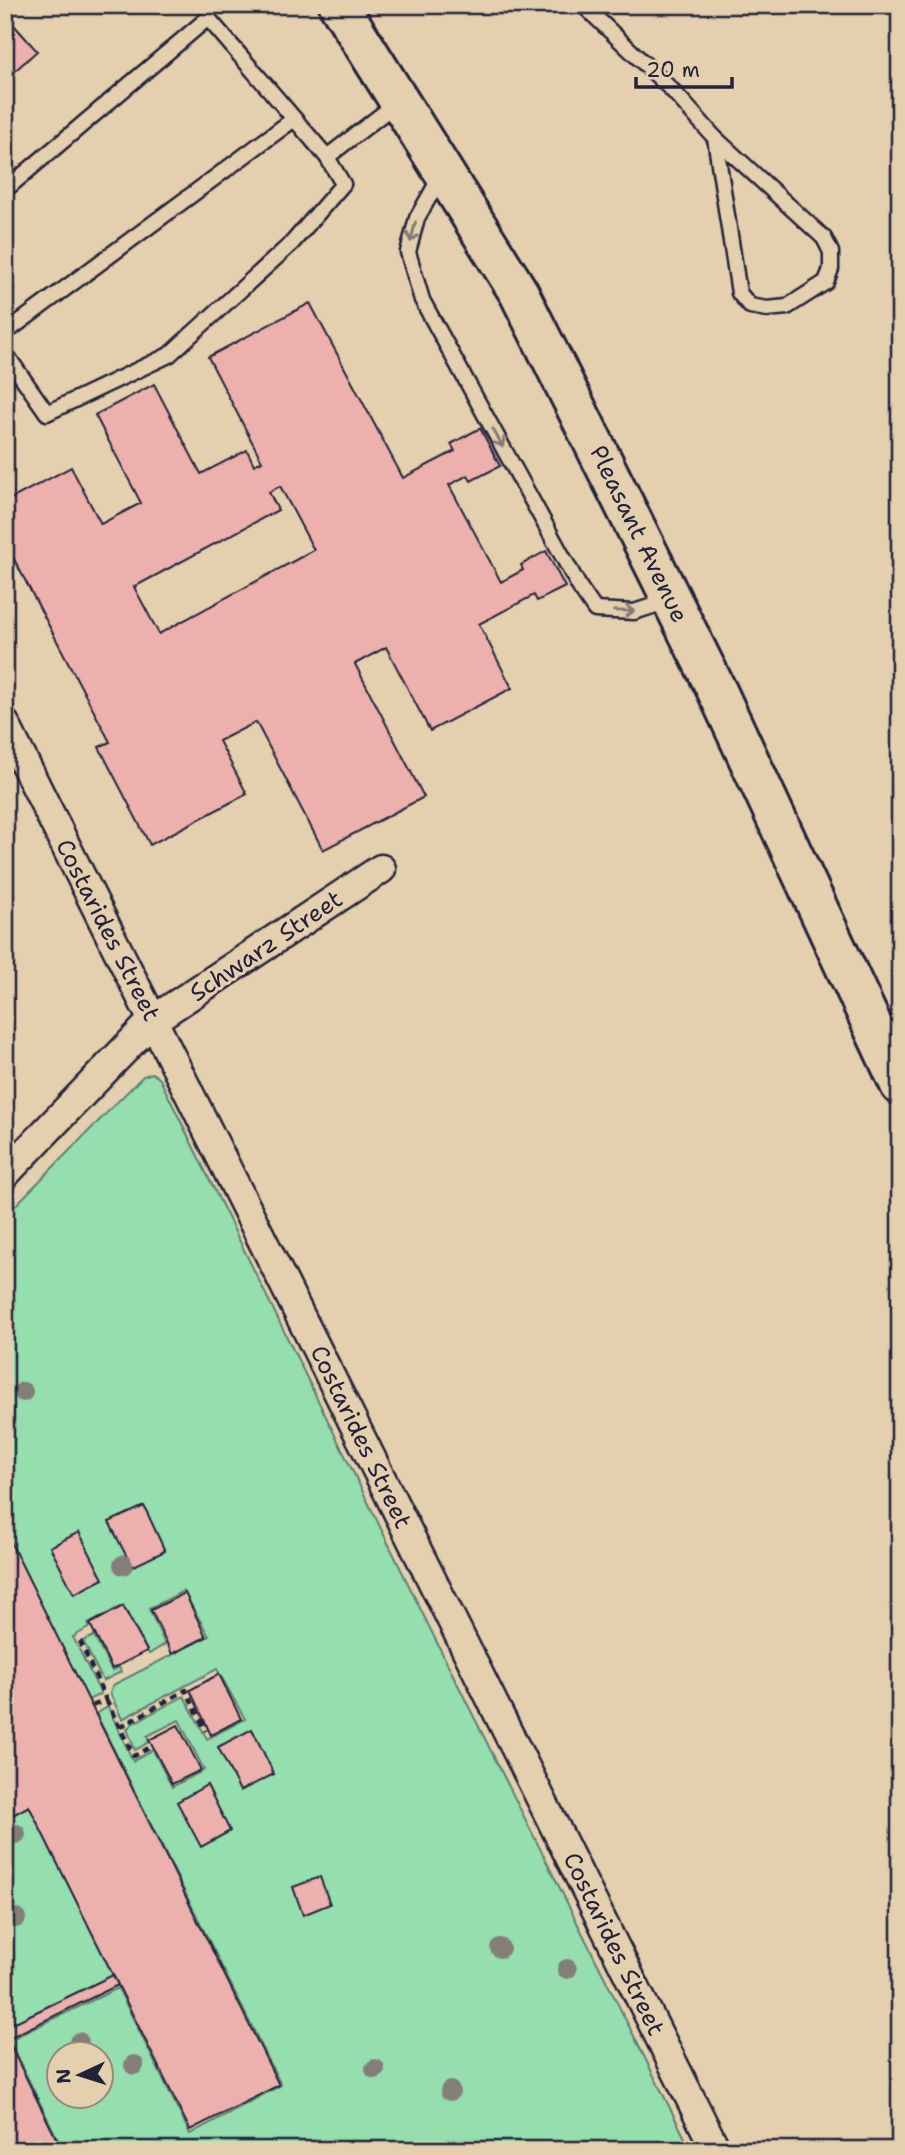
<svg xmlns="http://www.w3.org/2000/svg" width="905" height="2155" viewBox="0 0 905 2155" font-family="'Shantell Sans',sans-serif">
	<rect width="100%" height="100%" fill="#e4cfae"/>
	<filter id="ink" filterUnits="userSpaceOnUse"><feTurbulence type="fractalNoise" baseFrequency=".0143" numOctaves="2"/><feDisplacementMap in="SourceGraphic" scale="14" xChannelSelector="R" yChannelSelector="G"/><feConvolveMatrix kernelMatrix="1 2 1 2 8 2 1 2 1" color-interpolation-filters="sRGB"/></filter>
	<g filter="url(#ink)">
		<g fill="#95deae" stroke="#5c8074" stroke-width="2" fill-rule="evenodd">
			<path d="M152 1073 160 1079 447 1663 691 2150H63L9 2040 118 1988 190 2134 281 2085 96 1714 108 1707 133 1761 153 1750 172 1787 204 1770 179 1720 147 1736 149 1742 135 1750 127 1729 133 1723 184 1696 207 1739 245 1719 217 1669 122 1719 110 1693 113 1685 209 1636 183 1591 149 1609 165 1644 149 1654 123 1605 88 1624 90 1627 73 1637 101 1694 88 1700 5 1538V1216L143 1076ZM60 2054H102V2096H60Z"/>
			<path d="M94 1636 112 1671 119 1667 121 1672 103 1681 83 1641Z"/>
			<path d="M29 1806 113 1975 5 2027V1819Z"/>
		</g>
		<g fill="#ecb1ac" stroke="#22223b" stroke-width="2" fill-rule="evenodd">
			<path d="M5 15 37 51 7 78 5 75Z"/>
			<path d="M310 303 403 478 455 451 451 444 480 428 500 466 471 481 468 475 449 485 501 582 523 570 521 565 546 551 565 587 537 601 534 595 479 624 512 688 430 731 386 647 355 664 424 797 323 850 256 722 219 741 247 794 150 845 99 747 110 742 5 542V502L71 467 101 524 141 503 95 415 154 384 201 474 247 450 254 465 262 461 208 357ZM280 486 314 550 159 634 134 587 278 510 269 492Z"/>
			<path d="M144 1506 165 1551 132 1567 109 1522Z"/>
			<path d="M79 1532 103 1579 74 1594 50 1547Z"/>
			<path d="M8 1537 279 2085 190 2130 29 1806 5 1819V1538Z"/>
			<path d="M185 1593 206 1637 172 1654 151 1610Z"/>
			<path d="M123 1606 147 1651 112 1669 90 1624Z"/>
			<path d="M219 1674 241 1719 211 1735 190 1690Z"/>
			<path d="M178 1725 201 1770 172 1784 149 1740Z"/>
			<path d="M252 1729 274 1774 240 1791 218 1747Z"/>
			<path d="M207 1785 230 1831 201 1847 177 1802Z"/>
			<path d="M320 1877 330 1904 303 1915 293 1887Z"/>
			<path d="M113 1975 118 1985 7 2039 5 2027Z"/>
			<path d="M5 2036 7 2039 62 2150H5Z"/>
		</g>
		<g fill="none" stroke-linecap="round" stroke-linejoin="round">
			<g stroke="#22223b" stroke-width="19">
				<g id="lane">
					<path d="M583 5 674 92 715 138 824 238 831 252V269L826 282 787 307 767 309 750 306 739 293 715 138"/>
					<path d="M327 157 398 102"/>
					<path d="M441 176 417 218 408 252 422 300 580 588 595 610 634 612 668 601"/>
					<path d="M5 190 208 18 327 157 343 184 292 243 169 355 47 413 5 353"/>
					<path d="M5 333 294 119"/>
				</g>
			</g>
			<g stroke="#22223b" stroke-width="33">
				<g id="street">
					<path d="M5 724 716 2150"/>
					<path d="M5 1174 153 1020 381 869"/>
				</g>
			</g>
			<g stroke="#22223b" stroke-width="44">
				<path id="secondary" d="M339 5 519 293 718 693 900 1085"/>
			</g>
			<g stroke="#22223b" stroke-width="4.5" stroke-dasharray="7 5" stroke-linecap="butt">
				<path d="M80 1641 106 1700 92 1706"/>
				<path d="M106 1700 134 1756 151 1747"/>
				<path d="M120 1727 186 1690 206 1731"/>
			</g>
			<use href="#lane" stroke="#e4cfae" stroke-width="14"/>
			<use href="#street" stroke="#e4cfae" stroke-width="28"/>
			<use href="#secondary" stroke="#e4cfae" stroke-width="38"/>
		</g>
		<g fill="#837f78">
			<circle cx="23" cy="1392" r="10"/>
			<circle cx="123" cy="1565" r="10"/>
			<circle cx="16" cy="1834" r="10"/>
			<circle cx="16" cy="1918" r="10"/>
			<circle cx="500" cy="1948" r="10"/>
			<circle cx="567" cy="1969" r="10"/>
			<circle cx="79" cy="2042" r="10"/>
			<circle cx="134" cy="2065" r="10"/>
			<circle cx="375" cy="2069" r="10"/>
			<circle cx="450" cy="2091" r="10"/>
		</g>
		<defs><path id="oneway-shaft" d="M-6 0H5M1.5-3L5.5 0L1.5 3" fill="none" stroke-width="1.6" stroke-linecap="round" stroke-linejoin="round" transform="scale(1.75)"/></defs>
		<g stroke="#837874">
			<use href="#oneway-shaft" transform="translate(413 232) rotate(104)"/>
			<use href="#oneway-shaft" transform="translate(498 438) rotate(61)"/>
			<use href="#oneway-shaft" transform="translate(624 611) rotate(1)"/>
		</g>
	</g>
	<g text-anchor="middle" stroke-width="6" stroke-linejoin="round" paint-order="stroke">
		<g font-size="24" fill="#22223b" stroke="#e4cfae">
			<text transform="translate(639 534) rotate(64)" y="8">Pleasant Avenue</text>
			<text transform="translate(108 930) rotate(63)" y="8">Costarides Street</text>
			<text transform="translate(266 946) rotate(-34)" y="8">Schwarz Street</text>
			<text transform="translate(361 1437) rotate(64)" y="8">Costarides Street</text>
			<text transform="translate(614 1944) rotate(64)" y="8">Costarides Street</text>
		</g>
	</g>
	<rect width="905" height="2155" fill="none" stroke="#e4cfae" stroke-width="28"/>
	<rect x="14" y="14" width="877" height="2127" fill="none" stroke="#22223b" stroke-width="2.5" filter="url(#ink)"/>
	<g transform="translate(80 2075) rotate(266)"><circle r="33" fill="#e4cfae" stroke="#968a80" stroke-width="2"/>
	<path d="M0-5L12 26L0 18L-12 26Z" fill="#22223b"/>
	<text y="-10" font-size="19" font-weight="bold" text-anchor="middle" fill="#22223b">N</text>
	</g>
	<path d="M636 77v10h96v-10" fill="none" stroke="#22223b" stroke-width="3.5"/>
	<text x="646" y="77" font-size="21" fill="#22223b" stroke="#e4cfae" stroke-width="5" paint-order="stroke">20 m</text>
</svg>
